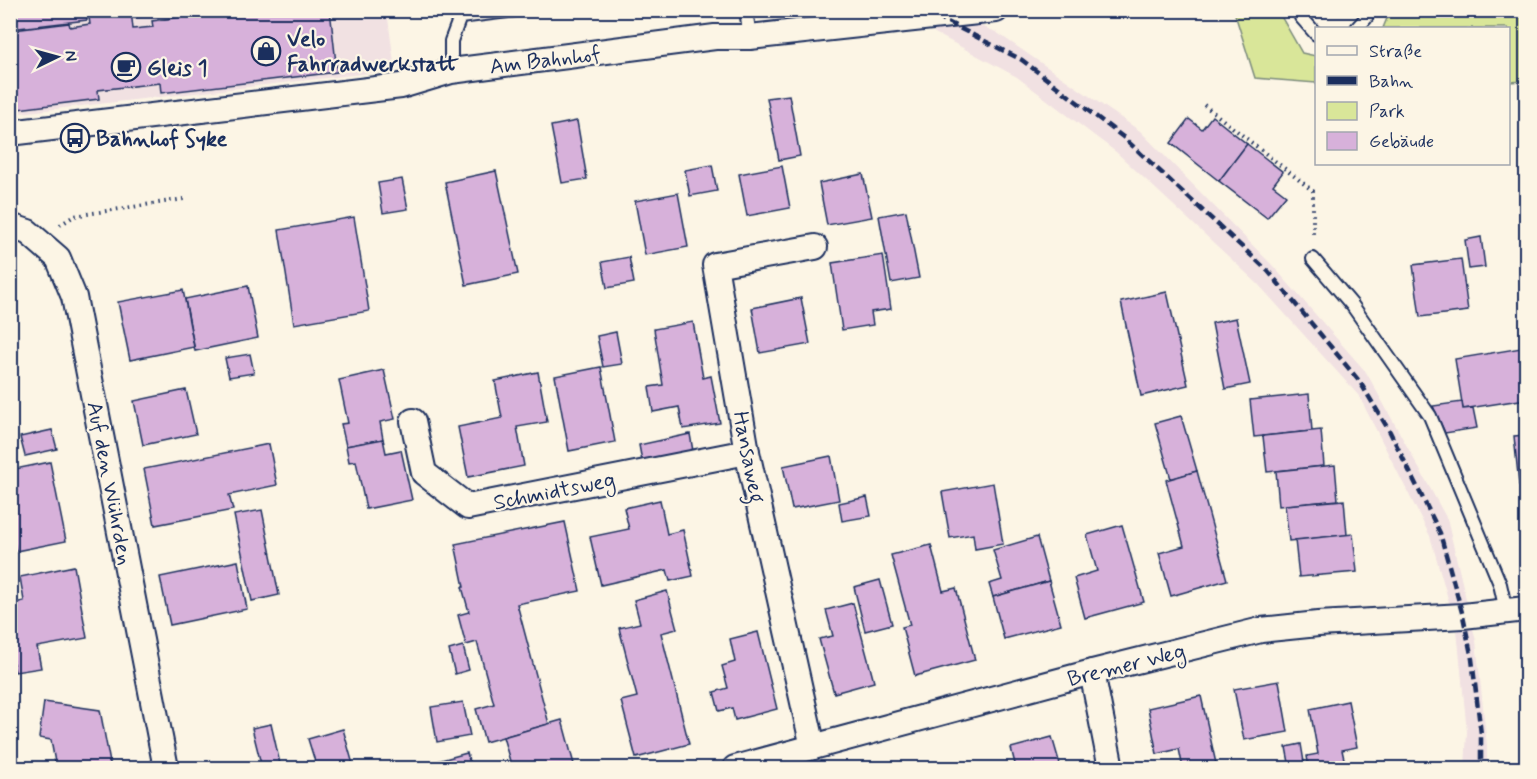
<svg xmlns="http://www.w3.org/2000/svg" width="1537" height="779" viewBox="0 0 1537 779" font-family="Mynerve,sans-serif">
	<rect width="100%" height="100%" fill="#fcf5e5"/>
	<filter id="ink" filterUnits="userSpaceOnUse"><feTurbulence type="fractalNoise" baseFrequency=".0167" numOctaves="2"/><feDisplacementMap in="SourceGraphic" scale="12" xChannelSelector="R" yChannelSelector="G"/><feConvolveMatrix kernelMatrix="1 2 1 2 8 2 1 2 1" color-interpolation-filters="sRGB"/></filter>
	<g filter="url(#ink)">
		<g fill="#f1e1e2">
			<path d="M10 11H387L395 70 11 114Z"/>
			<path d="M901 11H944L996 32 1140 131 1273 266 1366 372 1447 519 1476 641 1487 746V768H1465L1467 732 1457 630 1430 536 1359 396 1258 284 1116 152 1017 77 935 33Z"/>
		</g>
		<g fill="#d9e699" stroke="#7a8a7c" stroke-width="1.5">
			<path d="M1234 11H1278L1302 53 1316 56V83L1255 78Z"/>
			<path d="M1390 11H1526V81L1509 82 1508 28H1383Z"/>
		</g>
		<g fill="#d7b1da" stroke="#1b2f5e" stroke-width="1.5">
			<path d="M10 10H86L87 20 10 29Z"/>
			<path d="M88 10H131L133 29 153 27 152 21 232 10H330L337 72 161 93 160 83 98 90 99 99 10 110V34L14 33V30L69 23 70 27 90 24Z"/>
			<path d="M789 95 800 156 779 160 767 98Z"/>
			<path d="M1212 116 1247 144 1219 181 1171 143 1189 119 1202 129Z"/>
			<path d="M577 121 587 179 562 183 551 126Z"/>
			<path d="M1247 144 1283 172 1273 185 1286 195 1267 218 1219 181Z"/>
			<path d="M712 165 717 191 690 196 685 170Z"/>
			<path d="M782 166 790 208 747 216 739 174Z"/>
			<path d="M496 171 518 274 466 285 445 182Z"/>
			<path d="M863 174 872 217 827 225 819 183Z"/>
			<path d="M402 179 408 209 383 213 378 183Z"/>
			<path d="M678 193 688 247 645 255 635 201Z"/>
			<path d="M906 211 919 278 891 283 879 216Z"/>
			<path d="M354 217 369 311 294 324 279 230Z"/>
			<path d="M1481 237 1485 267 1469 269 1465 240Z"/>
			<path d="M883 255 891 309 871 312 873 325 842 330 832 263Z"/>
			<path d="M629 257 634 283 607 288 602 262Z"/>
			<path d="M1461 259 1468 311 1420 317 1413 265Z"/>
			<path d="M248 286 258 338 195 351 185 299Z"/>
			<path d="M183 290 194 347 130 360 118 302Z"/>
			<path d="M1167 292 1188 385 1141 396 1121 302Z"/>
			<path d="M801 298 810 344 760 353 752 308Z"/>
			<path d="M1236 318 1250 384 1225 389 1212 323Z"/>
			<path d="M693 322 703 378 711 376 720 423 683 429 679 407 653 412 649 387 663 385 654 329Z"/>
			<path d="M616 332 622 364 603 367 597 336Z"/>
			<path d="M1521 348 1526 384V399L1463 409 1455 359Z"/>
			<path d="M250 354 254 373 229 377 225 358Z"/>
			<path d="M601 367 615 442 569 451 555 376Z"/>
			<path d="M384 370 395 419 380 422 383 439 346 446 341 424 348 423 339 380Z"/>
			<path d="M538 372 547 422 517 427 524 466 468 477 458 427 502 418 495 381Z"/>
			<path d="M186 390 196 434 143 445 134 401Z"/>
			<path d="M1309 394 1312 431 1254 437 1250 400Z"/>
			<path d="M1462 402 1463 409 1473 408 1477 428 1445 433 1433 406Z"/>
			<path d="M1181 416 1197 471 1171 479 1155 423Z"/>
			<path d="M52 430 57 449 25 456 20 437Z"/>
			<path d="M1321 430 1324 466 1267 472 1263 436Z"/>
			<path d="M690 434 693 451 642 461 639 445Z"/>
			<path d="M1526 435V485H1519L1514 436Z"/>
			<path d="M383 439 386 453 401 450 412 500 366 509 356 461 349 462 346 446Z"/>
			<path d="M269 444 277 485 229 495 233 510 155 525 144 469Z"/>
			<path d="M831 456 839 500 792 509 783 466Z"/>
			<path d="M50 462 66 541 16 551 10 524V470Z"/>
			<path d="M1335 465 1338 500 1279 506 1276 471Z"/>
			<path d="M1197 471 1227 580 1171 596 1159 553 1184 546 1166 480Z"/>
			<path d="M993 483 1003 544 975 549 973 534 950 538 942 492Z"/>
			<path d="M867 497 871 516 842 521 839 503Z"/>
			<path d="M660 500 667 534 683 530 693 576 670 581 667 570 601 585 590 537 629 529 624 508Z"/>
			<path d="M1344 500 1347 535 1289 541 1285 505Z"/>
			<path d="M262 510 279 595 252 601 234 515Z"/>
			<path d="M565 522 580 591 517 604 549 724 485 742 476 709 494 704 477 642 466 645 458 615 469 612 462 587H464L455 544Z"/>
			<path d="M1122 525 1144 602 1085 618 1074 578 1097 571 1087 535Z"/>
			<path d="M1353 534 1357 572 1299 577 1295 540Z"/>
			<path d="M1037 537 1049 581 993 597 989 584 1002 580 993 550Z"/>
			<path d="M931 545 943 591 956 588 975 660 915 676 902 627 910 625 891 555Z"/>
			<path d="M238 561 247 609 170 625 160 577Z"/>
			<path d="M74 566 87 638 37 647 41 668 15 672 10 649V604L24 601 20 577Z"/>
			<path d="M880 580 892 624 865 631 854 587Z"/>
			<path d="M1049 581 1061 624 1004 639 993 597Z"/>
			<path d="M667 591 677 629 661 633 689 744 636 758 621 701 637 697 619 628 640 623 634 600Z"/>
			<path d="M853 603 874 682 834 693 819 639 833 636 826 610Z"/>
			<path d="M758 632 777 709 735 720 732 708 719 711 714 692 728 688 722 666 735 662 730 639Z"/>
			<path d="M463 646 469 670 455 674 449 650Z"/>
			<path d="M1279 681 1288 732 1244 740 1234 689Z"/>
			<path d="M1201 696 1217 768H1183L1179 749 1157 754 1148 708Z"/>
			<path d="M1348 701 1357 747 1342 750 1346 768H1309L1307 756 1318 754 1310 709Z"/>
			<path d="M44 702 100 710 111 768H56L51 740 39 738Z"/>
			<path d="M463 702 470 736 437 742 431 707Z"/>
			<path d="M562 720 575 768H512L503 737Z"/>
			<path d="M271 724 281 768H262L252 728Z"/>
			<path d="M343 729 354 768H317L308 739Z"/>
			<path d="M1052 737 1061 768H1016L1011 748Z"/>
			<path d="M1301 744 1305 768H1290L1286 747Z"/>
			<path d="M467 753 471 768H412Z"/>
		</g>
		<g fill="none" stroke-linecap="round" stroke-linejoin="round">
			<g stroke="#1b2f5e" stroke-width="16">
				<g id="service">
					<path d="M746 10 750 37"/>
					<path d="M1299 10 1301 17 1316 34"/>
					<path d="M1357 28 1366 18 1367 10"/>
					<path d="M451 71V41L460 17 516 10"/>
					<path d="M1313 259 1352 305 1430 416 1500 584 1506 611"/>
				</g>
			</g>
			<g stroke="#1b2f5e" stroke-width="28">
				<g id="minor">
					<path d="M10 133 401 86 451 71 715 37H750L996 10"/>
					<path d="M10 226 28 232 58 258 74 297 166 768"/>
					<path d="M413 421 424 473 468 507 747 452"/>
					<path d="M1092 672 1111 768"/>
					<path d="M813 747 747 452 715 265 815 247"/>
					<path d="M735 768 1092 672 1261 630 1318 624 1463 616 1526 609"/>
				</g>
			</g>
			<g stroke="#1b2f5e" stroke-width="4" stroke-dasharray="1.5 4.5" stroke-linecap="butt">
				<path d="M1204 105 1313 191V237"/>
				<path d="M60 225 74 216 184 199"/>
			</g>
			<use href="#service" stroke="#fcf5e5" stroke-width="12"/>
			<use href="#minor" stroke="#fcf5e5" stroke-width="24"/>
			<g stroke="#1b2f5e" stroke-width="4.5" stroke-dasharray="9 4.5" stroke-linecap="butt">
				<path d="M924 10 1022 60 1123 137 1268 271 1360 382 1390 432 1440 533 1463 616 1472 659 1481 734V768"/>
				<path d="M134 16 174 10"/>
			</g>
		</g>
	</g>
	<defs>
		<g id="shop-ring" transform="scale(1.5)"><circle r="9.5" fill="#fcf5e5" stroke="#1b2f5e" stroke-width="1.5"/><path d="M-5-2.5h2.3a2.7 3.5 0 0 1 5.4 0H5L5.5 6h-11ZM-1.5-2.5h3a1.5 2.3 0 0 0-3 0Z" fill="#1b2f5e"/></g>
		<g id="cafe-ring" transform="scale(1.5)"><circle r="9.5" fill="#fcf5e5" stroke="#1b2f5e" stroke-width="1.5"/><path d="M-5.5-4.5H6V0H3Q3 3.5 0 3.5H-2.5Q-5.5 3.5-5.5 0ZM3-3.2v2h1.7v-2ZM-6 4.5H4V6H-6Z" fill="#1b2f5e"/></g>
		<g id="bus-ring" transform="scale(1.5)"><circle r="9.5" fill="#fcf5e5" stroke="#1b2f5e" stroke-width="1.5"/><path d="M-5-6H5V4H4V6H2V4H-2V6H-4V4H-5ZM-3.5-4V0h7V-4ZM-3.5 1.2v1.5H-2V1.2ZM2 1.2v1.5H3.5V1.2Z" fill="#1b2f5e"/></g>
	</defs>
	<g fill-rule="evenodd">
		<use href="#shop-ring" x="266" y="51"/>
		<use href="#cafe-ring" x="126" y="67"/>
		<use href="#bus-ring" x="75" y="138"/>
	</g>
	<g text-anchor="middle" stroke-width="4.5" stroke-linejoin="round" paint-order="stroke">
		<g font-size="22" font-weight="bold" fill="#1b2f5e" stroke="#fcf5e5" text-anchor="start">
			<text x="287" y="46">Velo<tspan x="287" dy="25">Fahrradwerkstatt</tspan></text>
			<text x="147" y="75">Gleis 1</text>
			<text x="96" y="146">Bahnhof Syke</text>
		</g>
		<g font-size="22" fill="#1b2f5e" stroke="#fcf5e5">
			<text transform="translate(545 59) rotate(-7)" y="8">Am Bahnhof</text>
			<text transform="translate(750 457) rotate(79)" y="8">Hansaweg</text>
			<text transform="translate(111 483) rotate(79)" y="8">Auf den Wührden</text>
			<text transform="translate(554 490) rotate(-11)" y="8">Schmidtsweg</text>
			<text transform="translate(1126 664) rotate(-14)" y="8">Bremer Weg</text>
		</g>
	</g>
	<rect width="1537" height="779" fill="none" stroke="#fcf5e5" stroke-width="36"/>
	<rect x="18" y="18" width="1501" height="743" fill="none" stroke="#1b2f5e" stroke-width="2" filter="url(#ink)"/>
	<rect x="1315" y="27" width="195" height="138" fill="#fcf5e5" stroke="#a2a6af" stroke-width="1.5"/>
	<rect x="1327" y="46" width="30" height="9" fill="#fcf5e5" stroke="#a2a6af" stroke-width="1.5"/>
	<text x="1369" y="57" font-size="18" fill="#1b2f5e">Straße</text>
	<rect x="1327" y="76" width="30" height="9" fill="#1b2f5e" stroke="#a2a6af" stroke-width="1.5"/>
	<text x="1369" y="87" font-size="18" fill="#1b2f5e">Bahn</text>
	<rect x="1327" y="102" width="30" height="18" fill="#d9e699" stroke="#a2a6af" stroke-width="1.5"/>
	<text x="1369" y="117" font-size="18" fill="#1b2f5e">Park</text>
	<rect x="1327" y="132" width="30" height="18" fill="#d7b1da" stroke="#a2a6af" stroke-width="1.5"/>
	<text x="1369" y="147" font-size="18" fill="#1b2f5e">Gebäude</text>
	<g transform="translate(57 57) rotate(85)" stroke="#fcf5e5" stroke-width="4.5" paint-order="stroke">
	<path d="M0-4.5L10 22L0 15L-10 22Z" fill="#1b2f5e"/>
	<text y="-9" font-size="16" font-weight="bold" text-anchor="middle" fill="#1b2f5e">N</text>
	</g>
</svg>
